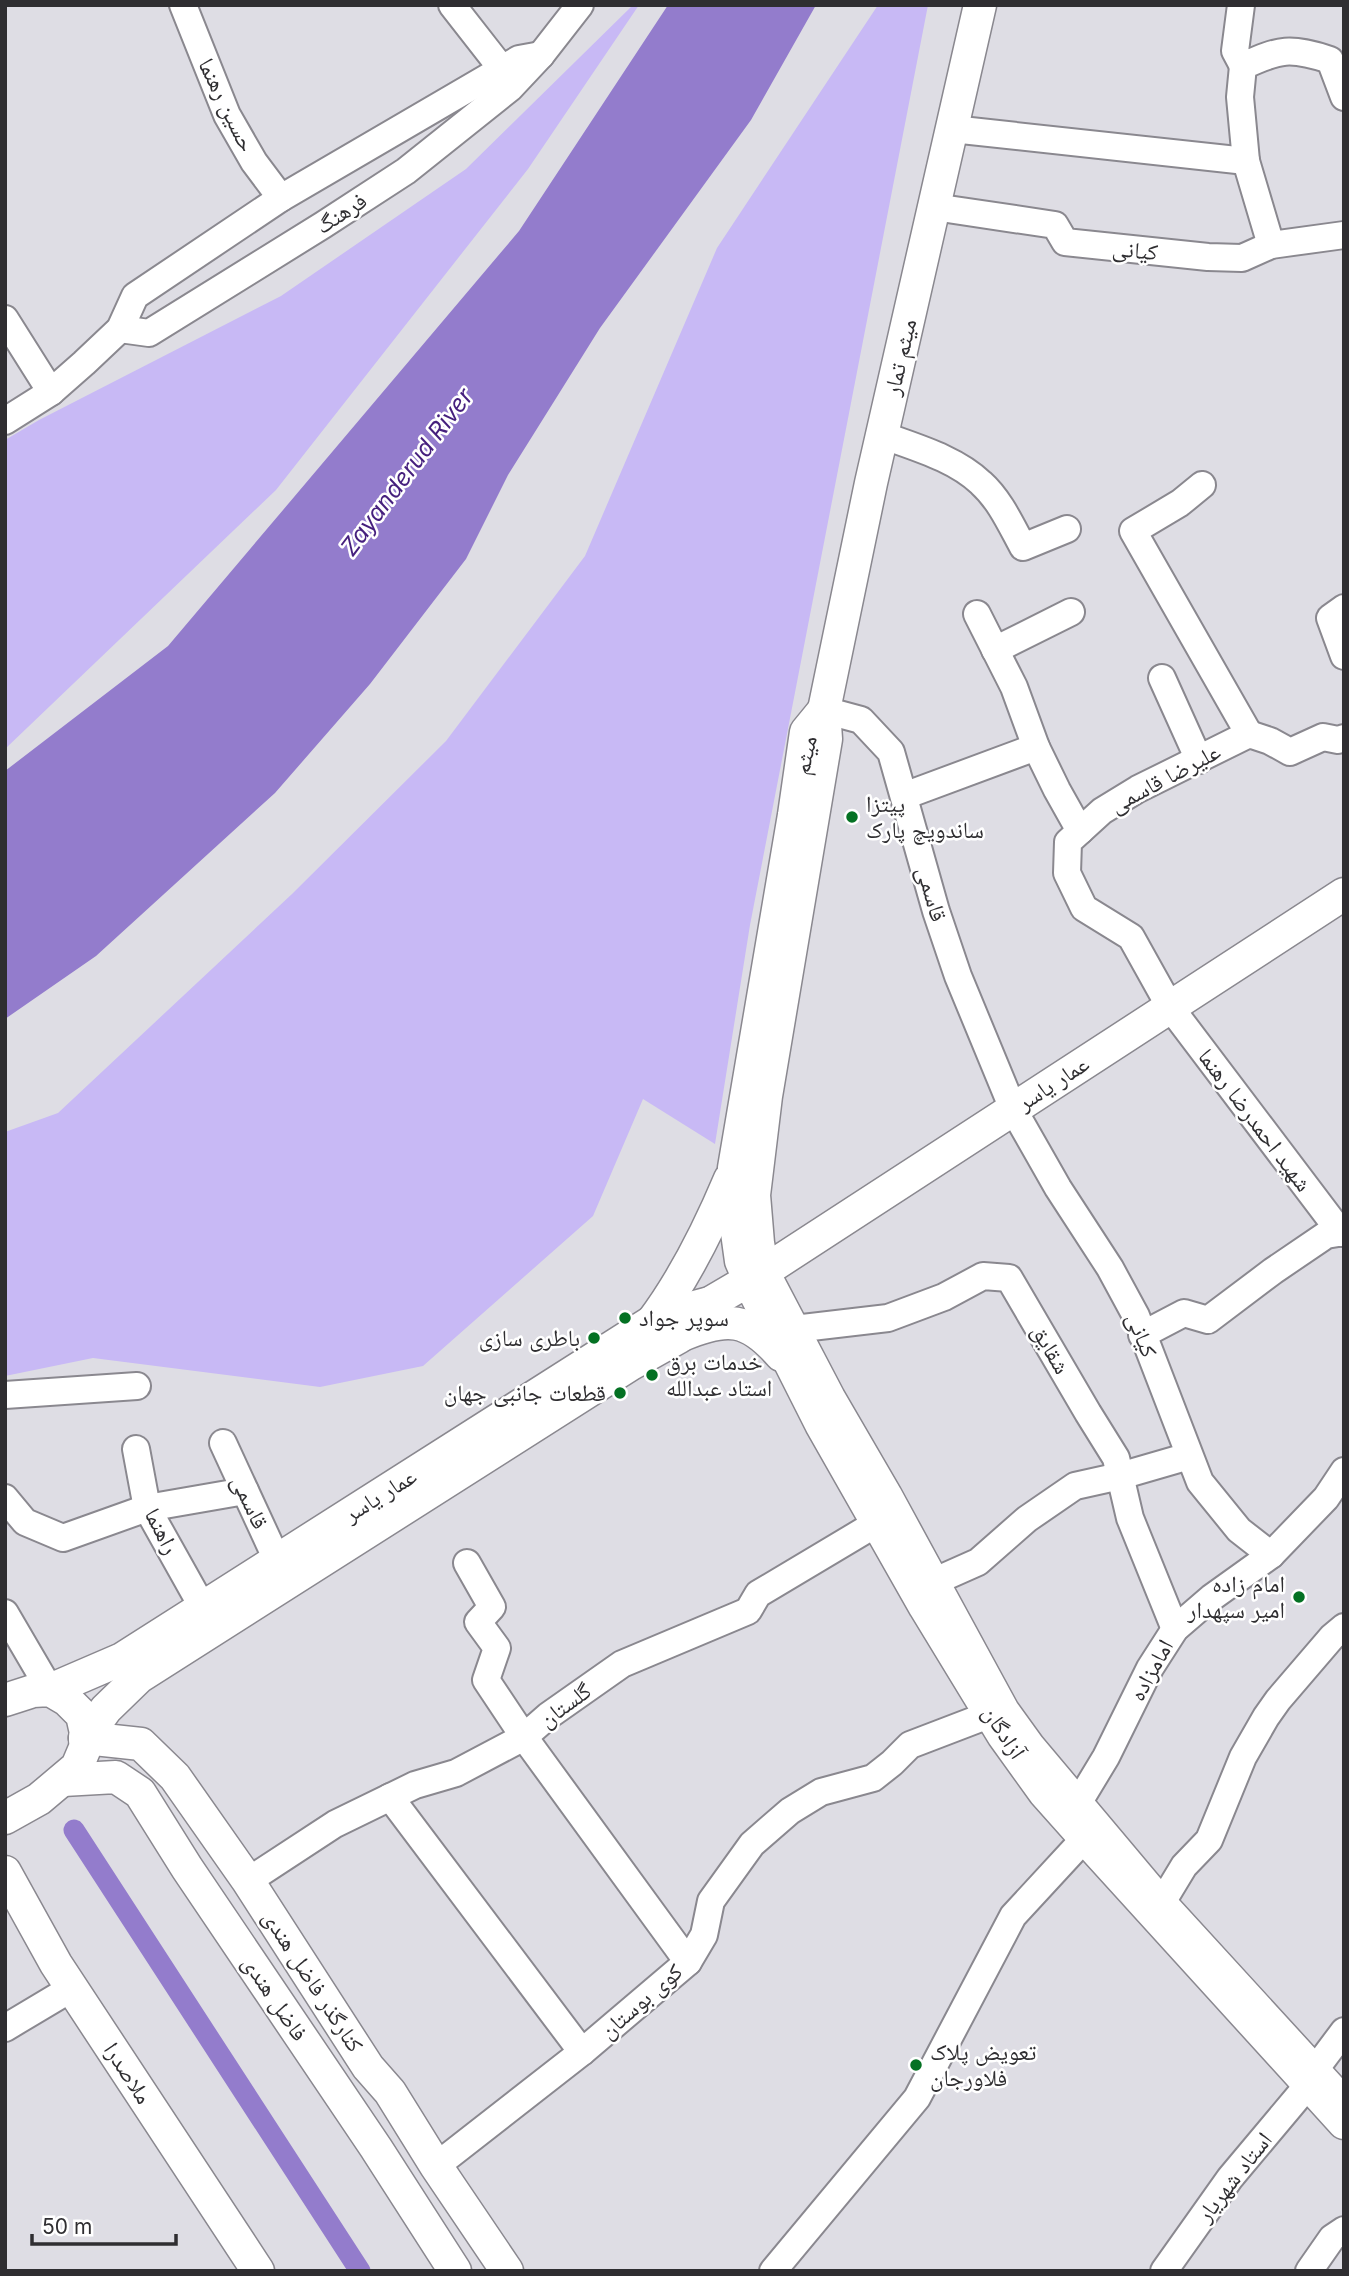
<svg xmlns="http://www.w3.org/2000/svg" width="1349" height="2276" viewBox="0 0 1349 2276" font-family="Inter,'Noto Naskh Arabic',sans-serif">
	<rect width="100%" height="100%" fill="#dedde4"/>
	<g fill="#c8b9f5">
		<path d="M633 5H639L528 169 276 490 5 749V440L39 420 281 296 466 169Z"/>
		<path d="M878 5H928L750 925 715 1144 643 1099 593 1216 423 1366 320 1387 93 1358 5 1376V1132L58 1113 292 894 446 741 585 556 717 248Z"/>
	</g>
	<path fill="#937ccc" d="M668 5H816L751 120 600 328 508 475 466 559 370 684 275 793 96 956 5 1019V771L168 646 519 231Z"/>
	<g fill="none" stroke-linecap="round" stroke-linejoin="round">
		<path stroke="#937ccc" stroke-width="21" d="M74 1830 360 2271"/>
		<g stroke="#8a888f" stroke-width="30">
			<g id="minor">
				<path d="M183 5 227 115 254 162 281 198"/>
				<path d="M452 5 502 69"/>
				<path d="M1241 5 1235 51 1243 66"/>
				<path d="M952 129 1246 161"/>
				<path d="M934 207 1055 225 1065 242 1208 257 1242 258 1271 245 1344 235"/>
				<path d="M1271 245 1246 161 1240 97 1243 66C1280 49 1290 47 1330 60L1344 97"/>
				<path d="M5 319 51 392"/>
				<path d="M120 329 149 333 323 225 406 171 510 88 541 55 580 5"/>
				<path d="M5 421 51 392 84 363 120 329 135 296 281 198 519 59 541 55"/>
				<path d="M882 435C914 447 955 458 981 483 1000 500 1011 525 1023 547L1067 529"/>
				<path d="M1202 485 1180 503 1133 531 1249 734"/>
				<path d="M1344 608 1330 618 1344 656"/>
				<path d="M977 614 1014 687 1036 747 1057 790 1080 831"/>
				<path d="M995 650 1071 612"/>
				<path d="M1162 678 1199 760"/>
				<path d="M824 710 861 720 891 752 936 911 958 976 1013 1109 1058 1188 1110 1268 1136 1316 1200 1482 1239 1530 1271 1555"/>
				<path d="M904 796 1036 747"/>
				<path d="M1341 1233 1170 1007 1131 937 1084 908 1067 873 1068 842 1102 811 1138 789 1249 734 1270 741 1290 752 1323 737 1338 740 1344 738"/>
				<path d="M794 1329 888 1318 944 1297 983 1276 1009 1278 1088 1413 1116 1458 1130 1518 1175 1629"/>
				<path d="M1142 1335 1184 1313 1208 1320 1273 1271 1326 1235 1344 1232"/>
				<path d="M5 1395 137 1386"/>
				<path d="M223 1443 277 1560"/>
				<path d="M136 1449 147 1508 203 1608"/>
				<path d="M5 1498 25 1522 63 1538 147 1508 245 1491"/>
				<path d="M467 1563 492 1607 478 1622 497 1648 486 1680 524 1737 688 1962"/>
				<path d="M933 1582 978 1562 1027 1519 1075 1486 1120 1476 1189 1456"/>
				<path d="M5 1613 50 1690"/>
				<path d="M390 1797 582 2052"/>
				<path d="M1077 1805 1106 1757 1150 1668 1175 1629 1211 1598 1271 1555 1326 1498 1344 1471"/>
				<path d="M248 1881 335 1824 415 1785 456 1773 524 1737 548 1716 622 1664 748 1611 758 1594 877 1523"/>
				<path d="M1161 1904 1184 1866 1209 1840 1243 1757 1266 1717 1278 1700 1332 1637 1344 1627"/>
				<path d="M5 2028 72 1988"/>
				<path d="M1314 2071 1344 2031"/>
				<path d="M436 2166 582 2052 688 1962 704 1935 711 1901 752 1844 790 1811 821 1792 873 1778 892 1763 910 1745 991 1714"/>
				<path d="M773 2271 917 2098 1013 1916 1085 1838"/>
				<path d="M1164 2271 1230 2178 1308 2085"/>
				<path d="M1309 2271 1332 2238 1344 2230"/>
			</g>
		</g>
		<g stroke="#8a888f" stroke-width="35">
			<g id="major">
				<path d="M824 710 871 483 980 5"/>
				<path d="M652 1322C685 1278 709 1229 730 1179"/>
				<path d="M682 1335C727 1316 748 1317 781 1355"/>
				<path d="M50 1690 122 1659 661 1316 710 1303 763 1272 1344 894"/>
				<path d="M5 1700 33 1691 50 1690 67 1700 82 1715 86 1733 85 1748 77 1767 39 1799 5 1818"/>
				<path d="M85 1738 106 1709 139 1677 631 1364 679 1337 710 1303"/>
				<path d="M85 1738 141 1744 175 1777 248 1881 368 2067 390 2092 436 2166 507 2271"/>
				<path d="M63 1780 116 1777 140 1793 187 1868 376 2148 455 2271"/>
				<path d="M5 1872 56 1964 258 2271"/>
				<path d="M1344 2104 1161 1904 1029 1747 1003 1711 886 1496 829 1398 763 1272 758 1243 754 1195 766 1096 826 739 824 710 806 732 794 815 734 1168 736 1225 741 1261 756 1295 821 1424 925 1607 1003 1735 1044 1792 1085 1838 1344 2123"/>
			</g>
		</g>
		<use href="#minor" stroke="#fff" stroke-width="26"/>
		<use href="#major" stroke="#fff" stroke-width="32"/>
	</g>
	<g fill="#047123" stroke="#fff" stroke-width="2.5">
		<circle cx="852" cy="817" r="7"/>
		<circle cx="625" cy="1318" r="7"/>
		<circle cx="594" cy="1338" r="7"/>
		<circle cx="652" cy="1375" r="7"/>
		<circle cx="620" cy="1393" r="7"/>
		<circle cx="1299" cy="1597" r="7"/>
		<circle cx="916" cy="2065" r="7"/>
	</g>
	<g text-anchor="middle" stroke-width="5" stroke-linejoin="round" paint-order="stroke">
		<g font-size="23" fill="#2f2e31" stroke="#fff">
			<text transform="translate(227 105) rotate(64)" y="8">حسین رهنما</text>
			<text transform="translate(341 213) rotate(-33)" y="8">فرهنگ</text>
			<text transform="translate(1135 250) rotate(6)" y="8">کیانی</text>
			<text transform="translate(900 357) rotate(-77)" y="8">میثم تمار</text>
			<text transform="translate(805 755) rotate(-77)" y="8">میثم</text>
			<text transform="translate(1165 778) rotate(-28)" y="8">علیرضا قاسمی</text>
			<text transform="translate(932 894) rotate(74)" y="8">قاسمی</text>
			<text transform="translate(1053 1083) rotate(-33)" y="8">عمار یاسر</text>
			<text transform="translate(1255 1120) rotate(53)" y="8">شهید احمدرضا رهنما</text>
			<text transform="translate(1142 1335) rotate(68)" y="8">کیانی</text>
			<text transform="translate(1051 1349) rotate(60)" y="8">شقایق</text>
			<text transform="translate(380 1495) rotate(-32)" y="8">عمار یاسر</text>
			<text transform="translate(250 1502) rotate(65)" y="8">قاسمی</text>
			<text transform="translate(162 1531) rotate(63)" y="8">راهنما</text>
			<text transform="translate(1151 1670) rotate(-61)" y="8">امامزاده</text>
			<text transform="translate(565 1705) rotate(-36)" y="8">گلستان</text>
			<text transform="translate(1004 1732) rotate(57)" y="8">آزادگان</text>
			<text transform="translate(313 1981) rotate(57)" y="8">کنارگذر فاضل هندی</text>
			<text transform="translate(275 1998) rotate(56)" y="8">فاضل هندی</text>
			<text transform="translate(641 2001) rotate(-41)" y="8">کوی بوستان</text>
			<text transform="translate(128 2073) rotate(57)" y="8">ملاصدرا</text>
			<text transform="translate(1234 2177) rotate(-52)" y="8">استاد شهریار</text>
		</g>
		<g font-size="23" fill="#2f2e31" stroke="#fff" text-anchor="start">
			<text x="866" y="812">پیتزا<tspan x="866" dy="26">ساندویچ پارک</tspan></text>
			<text x="639" y="1326">سوپر جواد</text>
			<text x="580" y="1346" text-anchor="end">باطری سازی</text>
			<text x="666" y="1370">خدمات برق<tspan x="666" dy="26">استاد عبدالله</tspan></text>
			<text x="606" y="1401" text-anchor="end">قطعات جانبی جهان</text>
			<text x="1285" y="1592" text-anchor="end">امام زاده<tspan x="1285" dy="26">امیر سپهدار</tspan></text>
			<text x="930" y="2060">تعویض پلاک<tspan x="930" dy="26">فلاورجان</tspan></text>
		</g>
		<g font-size="24" font-style="italic" fill="#451f7d" stroke="#fff">
			<text transform="translate(407 472) rotate(-53)" y="8">Zayanderud River</text>
		</g>
	</g>
	<rect width="1349" height="2276" fill="none" stroke="#2f2e31" stroke-width="14"/>
	<path d="M32 2234v10h144v-10" fill="none" stroke="#2f2e31" stroke-width="3.5"/>
	<text x="42" y="2234" font-size="21" fill="#2f2e31" stroke="#ffffff" stroke-width="5" paint-order="stroke">50 m</text>
</svg>
